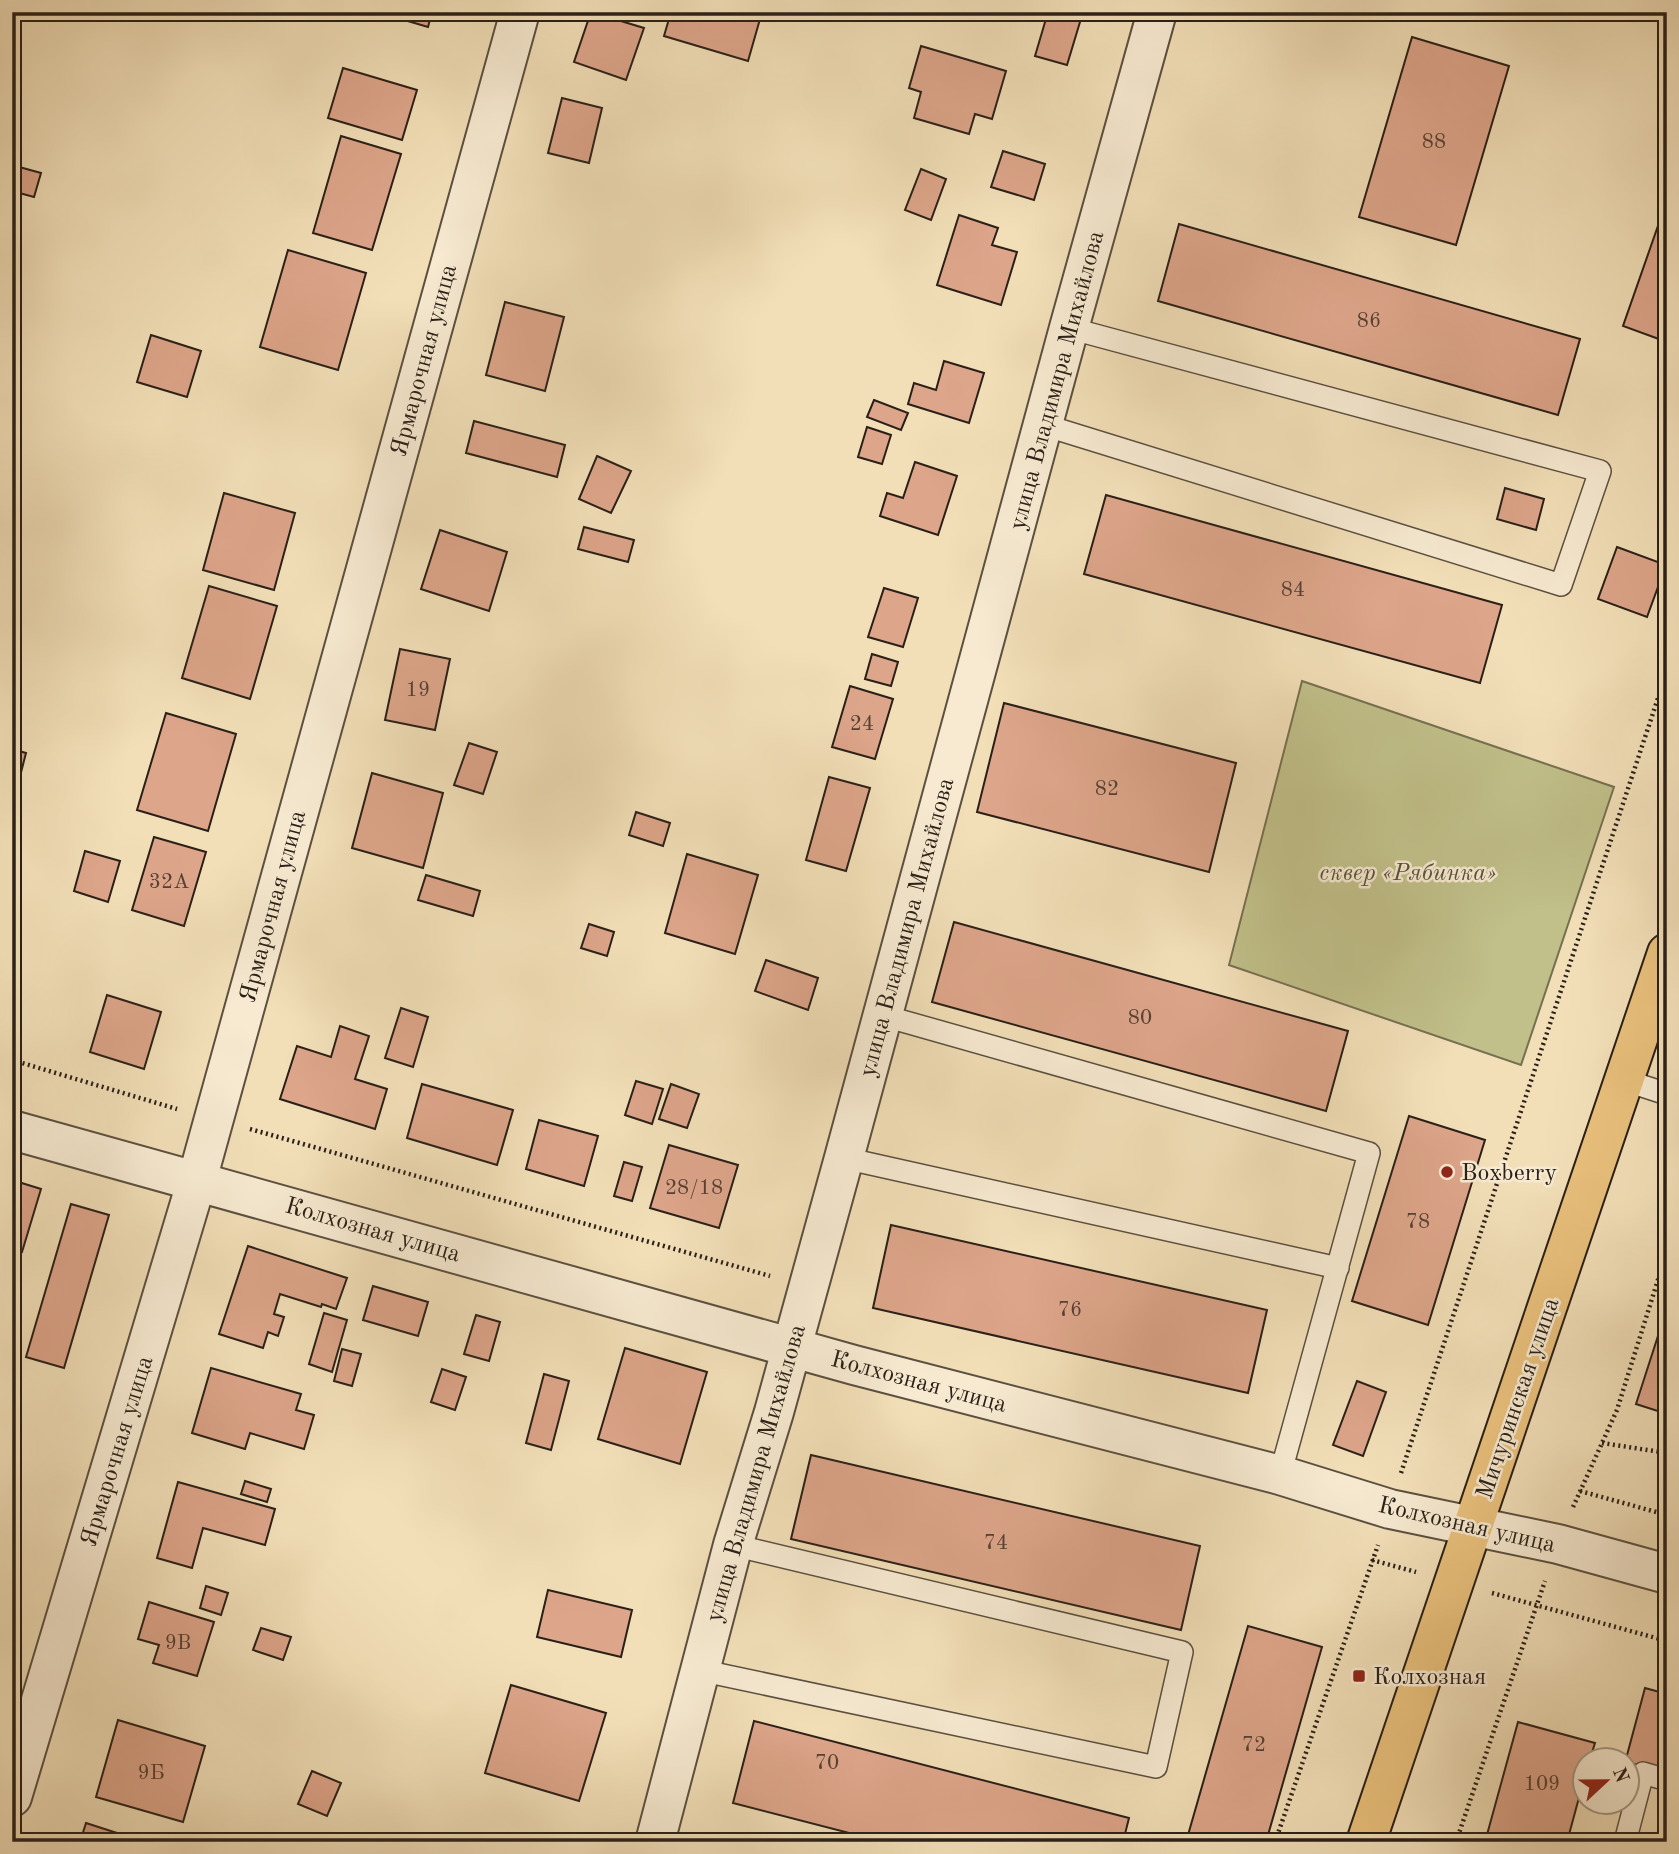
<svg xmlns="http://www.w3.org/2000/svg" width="1679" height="1854" viewBox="0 0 1679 1854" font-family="'Old Standard TT',serif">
	<rect width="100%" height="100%" fill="#f2dfb8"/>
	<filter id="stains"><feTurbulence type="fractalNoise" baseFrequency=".00286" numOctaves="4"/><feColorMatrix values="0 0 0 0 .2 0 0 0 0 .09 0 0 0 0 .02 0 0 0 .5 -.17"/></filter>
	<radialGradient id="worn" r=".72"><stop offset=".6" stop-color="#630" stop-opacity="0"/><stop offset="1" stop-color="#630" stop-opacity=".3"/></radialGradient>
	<path fill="#c1c08a" stroke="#767051" stroke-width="2" d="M1302 681 1614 787 1521 1065 1229 965Z"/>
	<g fill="#dda58a" stroke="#2a2018" stroke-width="2">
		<path d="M377 12H432L428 27Z"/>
		<path d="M591 12 644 28 626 80 574 62Z"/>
		<path d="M671 12H762L748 61 664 36Z"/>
		<path d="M1048 12H1083L1067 65 1035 56Z"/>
		<path d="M1412 37 1509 66 1456 245 1359 217Z"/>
		<path d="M921 46 1006 71 992 119 975 114 969 134 914 118 921 92 909 88Z"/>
		<path d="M343 68 417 90 402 140 328 118Z"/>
		<path d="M562 98 602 108 589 163 548 153Z"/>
		<path d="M341 136 401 154 372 250 313 233Z"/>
		<path d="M1003 151 1045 164 1034 200 991 187Z"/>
		<path d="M12 165 41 173 34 197 12 191Z"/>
		<path d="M921 169 946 179 931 220 905 210Z"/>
		<path d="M1667 200V342L1623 326Z"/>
		<path d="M959 215 998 228 992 245 1017 252 1001 305 937 285Z"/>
		<path d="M1179 224 1580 339 1558 415 1158 301Z"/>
		<path d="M288 250 366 273 338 370 260 347Z"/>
		<path d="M505 302 564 317 545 391 486 375Z"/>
		<path d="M151 335 201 351 187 397 137 382Z"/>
		<path d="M944 361 984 373 969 423 908 404 914 383 936 390Z"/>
		<path d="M874 400 908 413 901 430 867 417Z"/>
		<path d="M474 421 565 445 557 477 466 453Z"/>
		<path d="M867 427 891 435 882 464 858 457Z"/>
		<path d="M597 456 631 471 611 513 579 499Z"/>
		<path d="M915 462 957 476 938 535 880 516 887 493 903 498Z"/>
		<path d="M1505 488 1544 499 1536 530 1497 519Z"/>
		<path d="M224 493 295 513 274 590 203 570Z"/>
		<path d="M1106 495 1502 605 1480 683 1084 574Z"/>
		<path d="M584 527 634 540 628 562 578 549Z"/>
		<path d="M440 530 507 552 489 611 421 589Z"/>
		<path d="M1617 547 1666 565 1647 617 1598 599Z"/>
		<path d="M209 586 277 606 250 699 182 678Z"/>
		<path d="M884 588 918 598 903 647 868 637Z"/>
		<path d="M400 649 450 659 435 730 385 720Z"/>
		<path d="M872 654 898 662 891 686 865 679Z"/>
		<path d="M850 686 893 699 875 759 832 747Z"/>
		<path d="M1004 703 1236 763 1209 872 977 812Z"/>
		<path d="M166 713 236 734 208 831 137 810Z"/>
		<path d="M469 743 497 752 483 794 454 785Z"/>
		<path d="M12 749 26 753 18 784 12 783Z"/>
		<path d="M372 773 443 793 423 868 352 848Z"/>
		<path d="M829 777 870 788 846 871 806 860Z"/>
		<path d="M636 812 670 823 663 846 629 835Z"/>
		<path d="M154 837 206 852 184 926 132 910Z"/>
		<path d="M85 851 120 861 108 902 74 891Z"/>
		<path d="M687 854 758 875 735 954 665 933Z"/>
		<path d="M426 875 480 891 473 916 418 900Z"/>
		<path d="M954 922 1348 1031 1326 1111 932 1002Z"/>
		<path d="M589 924 614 932 607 956 581 948Z"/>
		<path d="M766 960 818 978 808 1010 755 991Z"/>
		<path d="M107 995 161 1012 144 1069 90 1052Z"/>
		<path d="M401 1008 428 1017 413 1067 385 1058Z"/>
		<path d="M340 1026 369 1036 355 1079 387 1089 375 1129 280 1099 297 1046 331 1057Z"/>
		<path d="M636 1081 663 1089 652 1124 625 1115Z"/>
		<path d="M422 1084 513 1110 497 1165 407 1138Z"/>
		<path d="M671 1084 699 1094 687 1128 659 1119Z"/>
		<path d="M1409 1116 1485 1140 1428 1325 1352 1301Z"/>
		<path d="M539 1120 598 1136 584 1186 526 1169Z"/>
		<path d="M669 1145 738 1165 719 1228 650 1208Z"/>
		<path d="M624 1162 642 1167 632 1201 614 1196Z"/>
		<path d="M12 1180 41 1189 22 1252 12 1249Z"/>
		<path d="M71 1204 109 1215 64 1368 26 1357Z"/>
		<path d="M891 1225 1267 1310 1248 1393 873 1308Z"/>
		<path d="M248 1246 347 1278 336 1309 322 1304 321 1307 280 1294 274 1314 284 1317 278 1336 268 1332 263 1348 219 1334Z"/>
		<path d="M373 1286 428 1302 418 1336 363 1320Z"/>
		<path d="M1667 1308V1414L1636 1404Z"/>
		<path d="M324 1313 347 1320 332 1372 309 1364Z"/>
		<path d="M476 1315 500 1322 489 1361 464 1354Z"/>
		<path d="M625 1348 707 1372 680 1464 598 1439Z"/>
		<path d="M342 1349 361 1354 352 1386 334 1381Z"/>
		<path d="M211 1368 301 1394 296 1410 314 1415 304 1449 250 1433 245 1449 192 1433Z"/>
		<path d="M442 1369 466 1377 455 1410 431 1402Z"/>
		<path d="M544 1374 569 1381 551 1450 526 1443Z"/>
		<path d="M1357 1381 1386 1392 1363 1456 1333 1445Z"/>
		<path d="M811 1455 1200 1546 1181 1630 791 1539Z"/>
		<path d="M245 1481 271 1489 267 1502 241 1494Z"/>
		<path d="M178 1482 275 1509 265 1545 203 1528 192 1568 157 1558Z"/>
		<path d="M206 1586 228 1593 221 1615 200 1608Z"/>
		<path d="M548 1590 632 1610 621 1657 537 1637Z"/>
		<path d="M149 1602 214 1622 197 1676 153 1663 159 1645 138 1639Z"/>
		<path d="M1248 1626 1322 1647 1266 1842H1186Z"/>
		<path d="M261 1628 291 1637 283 1660 253 1650Z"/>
		<path d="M511 1685 606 1713 579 1801 485 1773Z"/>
		<path d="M1645 1688 1667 1694V1773L1626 1762V1759Z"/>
		<path d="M118 1720 205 1746 183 1822 96 1797Z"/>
		<path d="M754 1721 1129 1818 1123 1842H884L733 1803Z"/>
		<path d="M1518 1722 1595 1743 1590 1759H1584V1779L1567 1842H1485Z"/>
		<path d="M312 1771 341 1783 327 1816 298 1804Z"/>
		<path d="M86 1823 145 1842H80Z"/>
	</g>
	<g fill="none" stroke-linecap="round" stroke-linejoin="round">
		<g stroke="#5c5040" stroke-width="24">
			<g id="service">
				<path d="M1044 425 1561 585 1600 471 1069 328"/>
				<path d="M881 1015 1369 1153 1280 1475"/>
				<path d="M1624 1080 1667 1094"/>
				<path d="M844 1158 1338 1268"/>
				<path d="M699 1670 1156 1767 1182 1652 733 1545"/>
				<path d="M1625 1842 1643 1773 1667 1780"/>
			</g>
		</g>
		<g stroke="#5c5040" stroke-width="42">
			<g id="minor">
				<path d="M12 1130 854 1365 1280 1475 1390 1509 1558 1544 1667 1574"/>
				<path d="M12 1797 197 1180 520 12"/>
				<path d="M655 1842 733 1545 774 1412 844 1158 1069 328 1157 12"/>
			</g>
		</g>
		<g stroke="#2a2018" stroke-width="42">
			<path id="primary" d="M1366 1842 1667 953"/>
		</g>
		<g stroke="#2a2018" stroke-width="4.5" stroke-dasharray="2 3.5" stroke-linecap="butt">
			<path d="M12 1060 177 1109"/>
			<path d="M250 1129 770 1276"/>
			<path d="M1602 1443 1667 1453"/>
			<path d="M1401 1473 1667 671"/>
			<path d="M1580 1491 1667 1515"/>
			<path d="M1573 1507 1617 1410 1667 1251"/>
			<path d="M1372 1560 1416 1572"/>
			<path d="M1492 1593 1667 1641"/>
			<path d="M1275 1842 1378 1545"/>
			<path d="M1456 1842 1545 1581"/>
		</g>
		<use href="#service" stroke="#f7ead1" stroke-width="21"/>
		<use href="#minor" stroke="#f7ead1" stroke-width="38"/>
		<use href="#primary" stroke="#e9c07c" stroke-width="38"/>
	</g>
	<g fill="#8f2418" stroke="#f7ead1" stroke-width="2.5">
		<circle cx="1447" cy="1172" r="7"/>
		<rect x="1352" y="1669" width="14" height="14" rx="3.5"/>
	</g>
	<g text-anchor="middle" stroke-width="5" stroke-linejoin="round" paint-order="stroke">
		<g font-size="21" fill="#574134">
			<text x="1434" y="148">88</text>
			<text x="1369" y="327">86</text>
			<text x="1293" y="596">84</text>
			<text x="418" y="696">19</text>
			<text x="862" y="730">24</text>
			<text x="1107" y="795">82</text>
			<text x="169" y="888">32А</text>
			<text x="1140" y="1024">80</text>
			<text x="694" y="1194">28/18</text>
			<text x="1418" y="1228">78</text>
			<text x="1070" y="1316">76</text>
			<text x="996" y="1549">74</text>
			<text x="178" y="1649">9В</text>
			<text x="1254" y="1751">72</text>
			<text x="827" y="1769">70</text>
			<text x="151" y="1779">9Б</text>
			<text x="1542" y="1790">109</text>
		</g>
		<g font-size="24" fill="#2a2018" stroke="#f7ead1">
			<text transform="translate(423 360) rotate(-75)" y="8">Ярмарочная улица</text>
			<text transform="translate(1056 380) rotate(-75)" y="8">улица Владимира Михайлова</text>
			<text transform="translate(272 906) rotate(-75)" y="8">Ярмарочная улица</text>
			<text transform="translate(906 927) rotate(-75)" y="8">улица Владимира Михайлова</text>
			<text transform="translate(373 1229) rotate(16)" y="8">Колхозная улица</text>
			<text transform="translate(919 1381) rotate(15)" y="8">Колхозная улица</text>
			<text transform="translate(1517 1398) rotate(-71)" y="8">Мичуринская улица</text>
			<text transform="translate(116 1451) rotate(-73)" y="8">Ярмарочная улица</text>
			<text transform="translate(755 1473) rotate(-74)" y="8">улица Владимира Михайлова</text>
			<text transform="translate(1467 1524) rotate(13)" y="8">Колхозная улица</text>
		</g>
		<g font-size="24" font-style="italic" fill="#57503a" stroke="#f7ead1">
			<text x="1408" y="880">сквер «Рябинка»</text>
		</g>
		<g font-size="24" fill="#2a2018" stroke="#f7ead1" text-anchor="start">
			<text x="1461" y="1180">Boxberry</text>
			<text x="1373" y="1684">Колхозная</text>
		</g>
	</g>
	<rect width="1679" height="1854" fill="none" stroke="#f2dfb8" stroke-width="42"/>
	<rect x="14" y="14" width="1651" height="1826" fill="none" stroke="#2a2018" stroke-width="3.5"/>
	<rect x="21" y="21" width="1637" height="1812" fill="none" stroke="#2a2018" stroke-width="2"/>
	<g transform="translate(1606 1781) rotate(68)"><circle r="33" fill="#f7ead1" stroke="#a59987" stroke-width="2"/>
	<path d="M0-5L12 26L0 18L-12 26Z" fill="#8f2418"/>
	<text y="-10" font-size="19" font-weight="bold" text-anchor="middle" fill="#2a2018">N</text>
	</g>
	<rect width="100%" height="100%" filter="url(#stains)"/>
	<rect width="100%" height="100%" fill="url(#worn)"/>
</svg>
